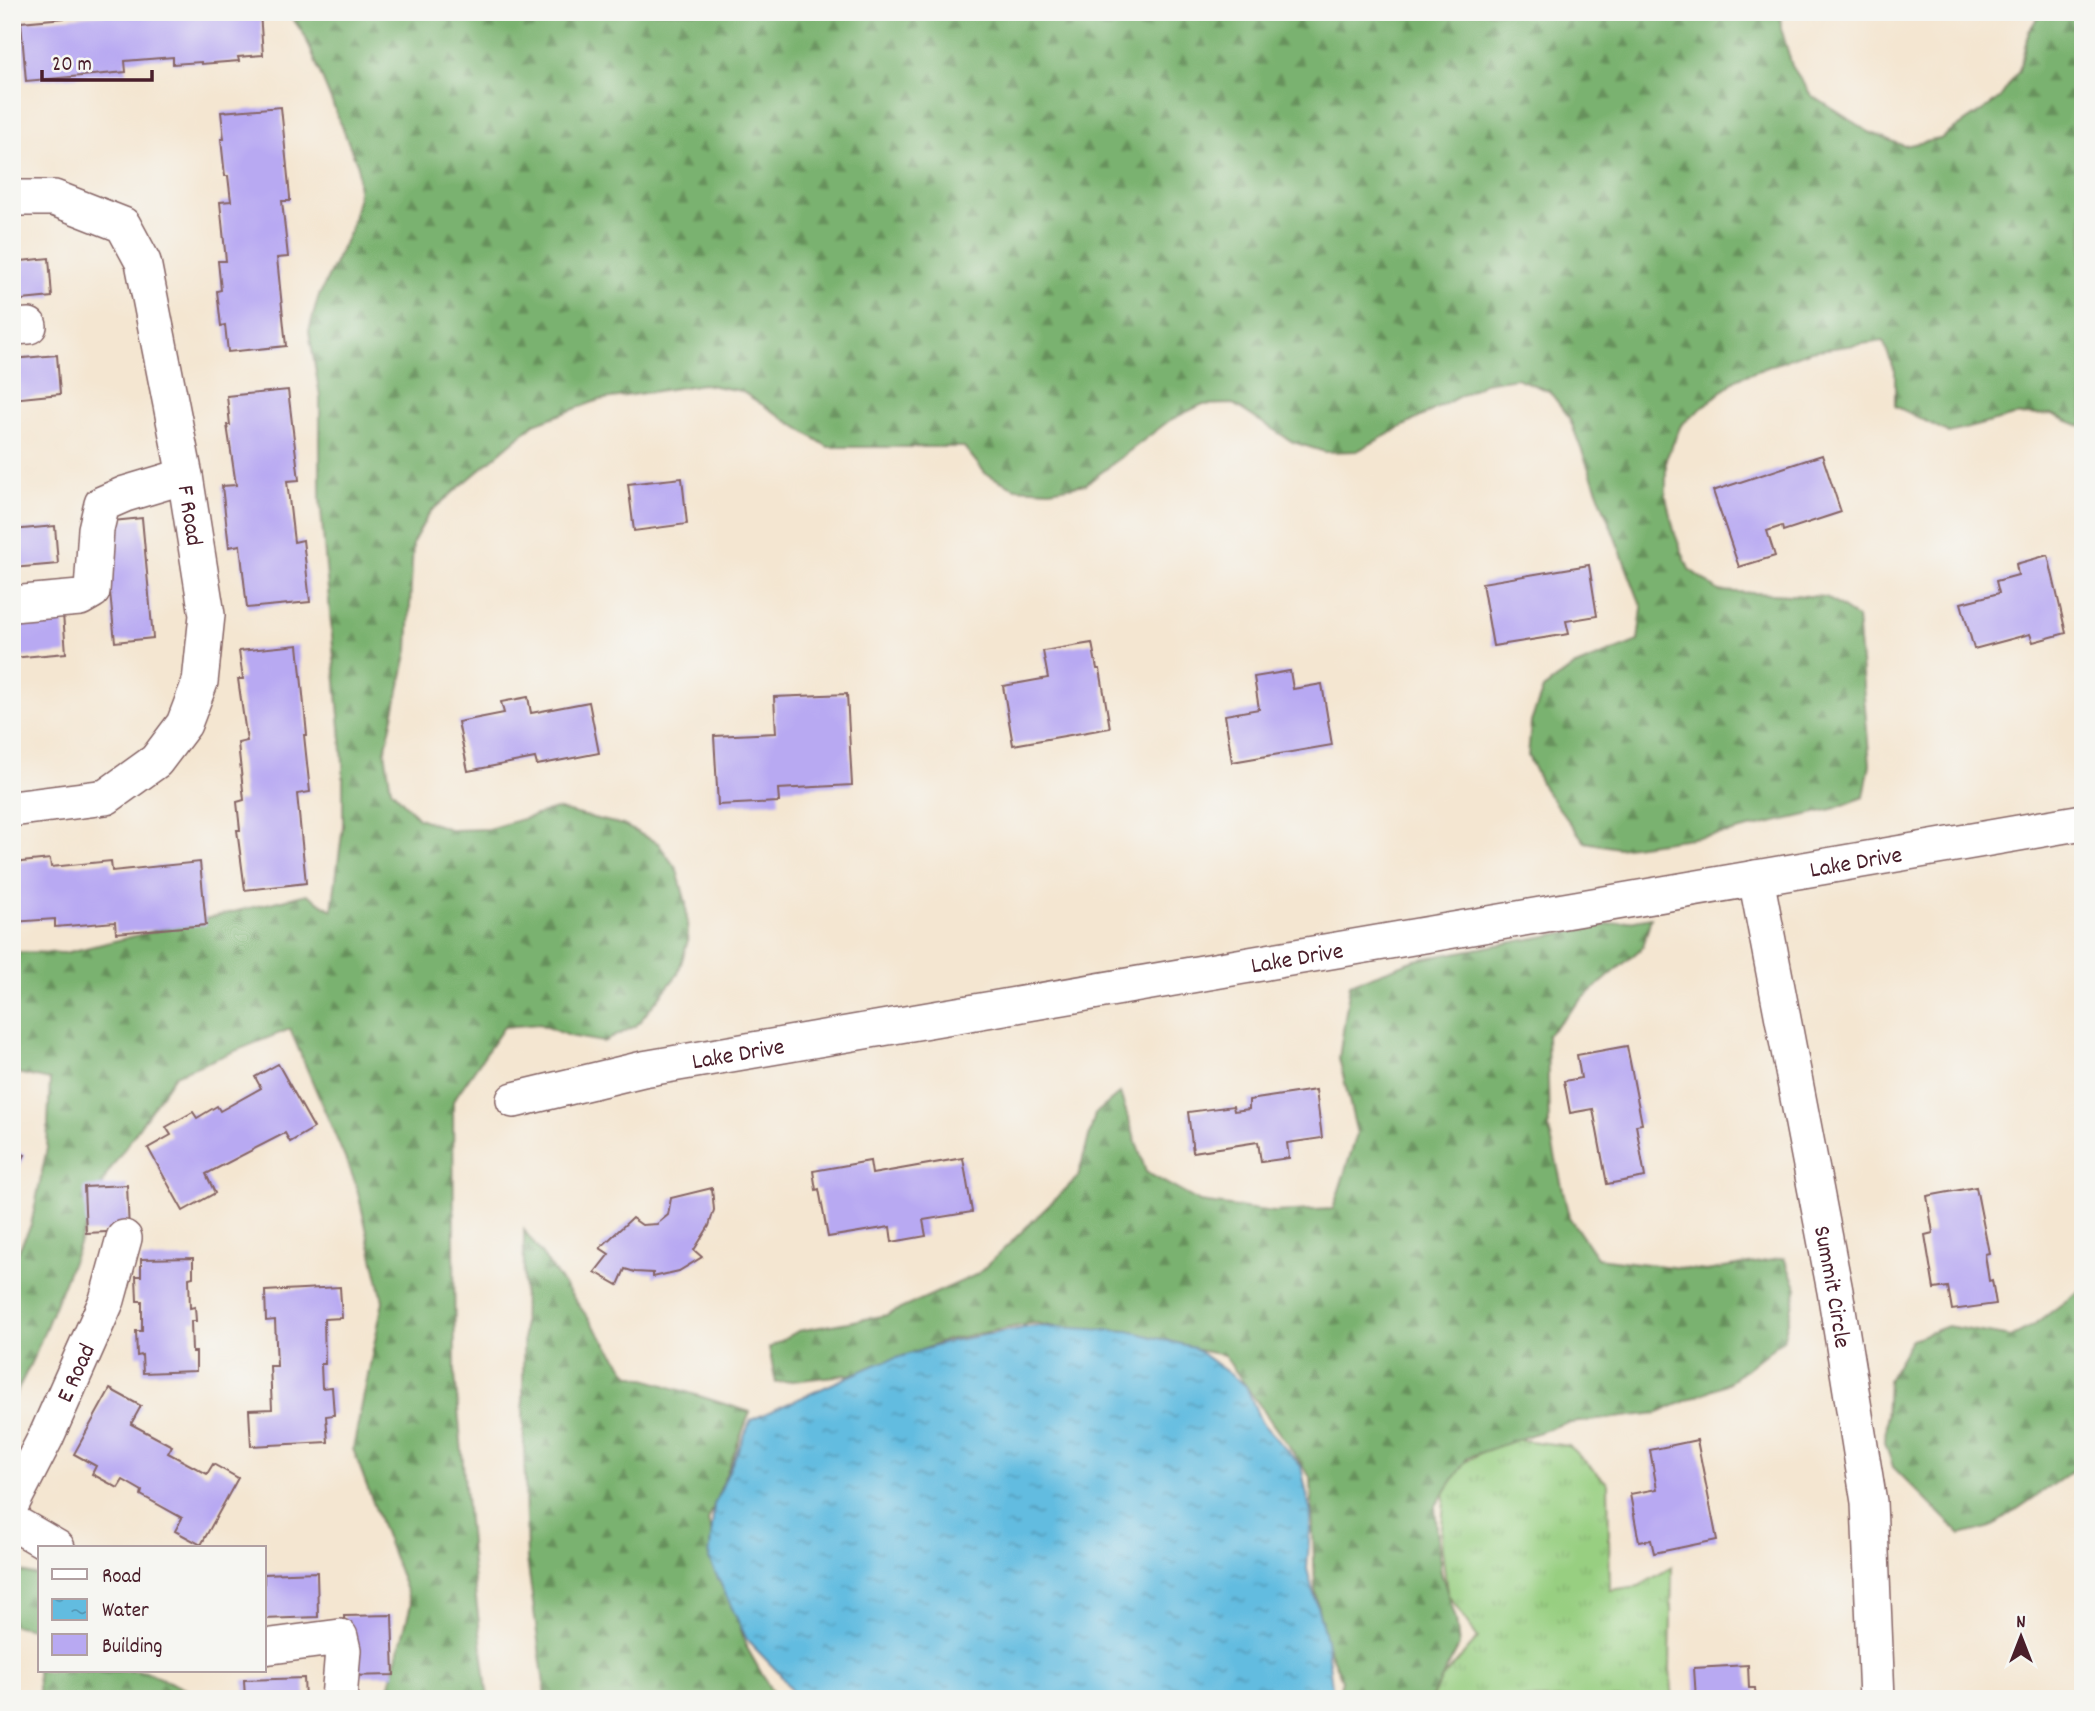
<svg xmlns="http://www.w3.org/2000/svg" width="2095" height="1711" viewBox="0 0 2095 1711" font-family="Dekko,sans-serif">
	<defs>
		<pattern id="grass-tufts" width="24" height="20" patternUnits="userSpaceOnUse" patternTransform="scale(1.75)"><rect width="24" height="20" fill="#98cf81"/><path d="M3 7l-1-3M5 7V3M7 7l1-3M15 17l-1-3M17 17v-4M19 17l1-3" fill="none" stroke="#84b170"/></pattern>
		<pattern id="forest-firs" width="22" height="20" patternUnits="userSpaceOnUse" patternTransform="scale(1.75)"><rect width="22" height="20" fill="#7ab26f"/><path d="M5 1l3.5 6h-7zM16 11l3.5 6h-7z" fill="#66905b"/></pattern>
		<pattern id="water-ripples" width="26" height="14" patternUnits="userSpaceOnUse" patternTransform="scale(1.75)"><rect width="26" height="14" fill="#62bce0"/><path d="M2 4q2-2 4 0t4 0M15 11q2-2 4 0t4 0" fill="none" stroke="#5398b6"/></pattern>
	</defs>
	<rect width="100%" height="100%" fill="#f6f6f2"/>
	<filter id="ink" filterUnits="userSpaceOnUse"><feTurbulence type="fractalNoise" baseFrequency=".0143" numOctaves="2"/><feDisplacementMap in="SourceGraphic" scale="14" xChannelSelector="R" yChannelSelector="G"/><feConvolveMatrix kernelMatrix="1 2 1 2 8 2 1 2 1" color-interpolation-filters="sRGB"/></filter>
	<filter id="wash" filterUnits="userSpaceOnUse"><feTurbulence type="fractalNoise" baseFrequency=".00686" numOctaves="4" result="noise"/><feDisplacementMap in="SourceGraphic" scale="28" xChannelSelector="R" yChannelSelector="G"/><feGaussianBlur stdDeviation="1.57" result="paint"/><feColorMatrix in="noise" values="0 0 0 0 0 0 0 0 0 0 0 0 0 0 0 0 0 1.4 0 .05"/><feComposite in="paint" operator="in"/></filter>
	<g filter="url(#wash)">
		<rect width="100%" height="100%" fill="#f4e6d1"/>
		<path fill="url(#grass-tufts)" stroke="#717756" stroke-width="2" d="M1505 1438 1569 1446 1608 1484 1610 1590 1639 1586 1672 1567 1670 1669 1673 1699H1431L1433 1689 1478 1638 1447 1593 1441 1539 1446 1474Z"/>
		<g fill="url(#forest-firs)" stroke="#62684d" stroke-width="2">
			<path d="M288 12H1780L1781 28 1792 66 1811 95 1869 132 1904 146 1940 139 1999 99 2019 70 2029 31 2041 12H2083V427L2051 414 2014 416 1949 433 1895 406V371L1883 341 1811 351 1738 378 1681 425 1666 459V498L1675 534 1689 569 1719 591 1826 597 1857 618 1870 764 1864 797 1833 809 1728 833 1618 848 1585 842 1544 789 1528 756 1531 722 1543 689 1573 667 1638 641 1642 608 1569 417 1549 391 1516 378 1484 383 1357 451 1325 452 1293 442 1233 404 1201 405 1170 420 1086 484 1050 490 1015 488 986 474 964 447H828L741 391 703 384 599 400 534 424 430 512 413 542 408 650 385 752 391 789 418 818 452 830 488 829 556 809 623 825 658 843 677 870 686 903 688 940 678 974 636 1026 603 1042 569 1036 539 1024 504 1027 453 1101 455 1374 472 1565 488 1699H386L411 1604 353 1449 383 1301 356 1184 290 1029 175 1075 107 1174 36 1352 12 1402V1264L31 1225 47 1148 50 1080 12 1072V952L65 953 307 894 332 910 343 826V762L320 499V396L309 331 318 298 350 231 358 199V166L305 36Z"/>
			<path d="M1651 917 1643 947 1580 1001 1547 1035 1549 1129 1569 1217 1597 1258 1706 1271 1784 1258 1797 1288 1783 1340 1728 1383 1658 1413 1562 1424 1468 1457 1435 1507 1441 1572 1456 1619 1459 1646 1431 1699H1337L1342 1680 1322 1634 1315 1588 1311 1478 1224 1355 1123 1336 1034 1323 946 1340 870 1372 776 1383 769 1348 798 1331 887 1315 978 1274 1078 1177 1095 1114 1120 1093 1146 1172 1200 1202 1274 1212 1333 1209 1357 1134 1339 1058 1350 984 1415 960Z"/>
			<path d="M524 1230 629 1374 750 1412 708 1521 746 1646 776 1699H546L527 1559 523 1405Z"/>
			<path d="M2079 1291 2083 1292V1464L1991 1527 1961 1535 1893 1467 1885 1442 1888 1380 1912 1339 1947 1326 2011 1337 2034 1325Z"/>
			<path d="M12 1570 40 1576V1671H146L197 1695 195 1699H39L34 1629 12 1625Z"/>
		</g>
		<path fill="url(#water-ripples)" stroke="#566e86" stroke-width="2" d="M1035 1326 1129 1331 1193 1347 1246 1386 1261 1422 1301 1466 1311 1514 1307 1569 1326 1639 1332 1686 1329 1699H797L779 1673 747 1640 709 1559 714 1505 751 1420 877 1364 951 1341Z"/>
		<g id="blocks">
			<g fill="#b8a9f2">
				<path d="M108 12H260L263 55 238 57 239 61 201 64V62L173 64V57L125 61 126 72 26 81 21 22 108 14Z"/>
				<path d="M281 107 290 197V201H282L288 257 277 258 286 346 228 352 225 325 221 326 217 291 221 290 218 261H226L220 202 231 201 228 176H225L221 139H224L221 112Z"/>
				<path d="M49 258 52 297 12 301V262Z"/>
				<path d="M57 355 60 394 12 399V359Z"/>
				<path d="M288 390 299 480 287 481 294 542 303 540 310 602 247 608 240 545 229 547 222 486 236 485 227 425H230L227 396Z"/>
				<path d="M1822 455 1841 512 1783 531 1782 526 1767 531 1775 556 1739 567 1713 491Z"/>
				<path d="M682 478 687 524 634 531 628 484Z"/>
				<path d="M142 518 153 638 115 642 103 522Z"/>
				<path d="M55 526 58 564 12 568V530Z"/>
				<path d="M2048 555 2066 633 2033 642 2030 634 1974 649 1961 603 1999 593 1996 581 2018 575 2016 564Z"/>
				<path d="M1589 565 1597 616 1566 621 1569 634 1493 646 1482 583Z"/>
				<path d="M63 614 66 653 12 658V618Z"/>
				<path d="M1092 643 1097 669H1100L1110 728 1013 745 1003 686 1048 678 1043 651Z"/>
				<path d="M298 645 307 735H304L310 792 297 794 306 883 245 890 237 830H240L237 802 244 800 238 743 247 741 238 679H243L239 651Z"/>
				<path d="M1290 671 1293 689 1322 684 1332 745 1232 762 1225 715 1259 709 1254 677Z"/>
				<path d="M847 694 852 785 778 789 779 802 718 805 714 736 776 733 774 697Z"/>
				<path d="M528 697 531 713 589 702 599 753 537 765 535 758 468 771 458 722 504 713 501 702Z"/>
				<path d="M50 859 51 867 111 861 112 871 200 862 206 925 116 933 115 922 55 927V919L12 922V863Z"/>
				<path d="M1627 1046 1642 1124 1636 1125 1645 1177 1607 1184 1593 1109 1570 1113 1564 1081 1581 1078 1577 1055Z"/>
				<path d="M278 1064 314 1128 290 1142 285 1133 206 1174 215 1193 183 1211 148 1148 171 1135 166 1127 193 1112 197 1118 217 1106 220 1111 261 1088 255 1077Z"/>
				<path d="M1316 1090 1322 1138 1287 1143 1289 1158 1261 1162 1258 1142 1193 1152 1188 1112 1233 1106 1234 1111 1249 1109V1100Z"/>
				<path d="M12 1149 25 1155 12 1178Z"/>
				<path d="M963 1158 972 1212 923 1220 926 1236 892 1242 890 1227 828 1237 819 1189 816 1190 813 1171 870 1161 872 1174Z"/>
				<path d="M127 1185 129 1231 86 1233 84 1187Z"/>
				<path d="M1976 1187 1989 1253 1985 1254 1989 1281 1992 1280 1996 1304 1952 1310 1948 1287 1934 1289 1925 1235 1933 1233 1927 1196Z"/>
				<path d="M712 1188 714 1210 709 1226 694 1250 702 1257 679 1271 653 1277V1273L635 1272 625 1269 618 1285 595 1272 609 1254 600 1248 632 1218 642 1225 657 1224 668 1215 671 1198Z"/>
				<path d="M193 1258V1277L189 1278 190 1308 195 1307 196 1321H191L192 1352H196V1371L143 1373 142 1355 137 1356 136 1331H142V1301H137L136 1276H141V1259Z"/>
				<path d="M340 1287 342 1318 324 1319 325 1364H321L322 1388 332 1387 334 1415 326 1416 328 1442 251 1446 249 1410 272 1409 270 1366H277L275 1320 266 1321 265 1291Z"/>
				<path d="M110 1389 141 1406 131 1424 172 1446 168 1453 207 1474 213 1464 238 1478 201 1545 175 1531 182 1518 141 1495 142 1491 123 1480 118 1488 92 1474 96 1466 74 1454Z"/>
				<path d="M1697 1440 1717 1540 1654 1553 1651 1540 1639 1542 1630 1494 1657 1489 1650 1450Z"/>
				<path d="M317 1572 318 1617 264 1619V1574Z"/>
				<path d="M392 1615 394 1675 347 1676 344 1616Z"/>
				<path d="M1748 1665 1749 1688H1755L1756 1699H1696L1694 1668Z"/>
				<path d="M304 1678 305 1699H245L244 1680Z"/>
			</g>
		</g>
	</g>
	<g filter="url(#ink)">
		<use href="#blocks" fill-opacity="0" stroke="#866565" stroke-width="2"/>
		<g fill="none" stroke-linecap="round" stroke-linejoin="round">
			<g stroke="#866565" stroke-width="38">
				<g id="minor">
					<path id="s1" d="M12 198H54L123 225 143 262 185 476 207 615 200 682 184 724 156 761 106 797 12 809"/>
					<path d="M12 327 29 326"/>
					<path d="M12 604 80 598 92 591 96 529 102 504 125 494 185 476"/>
					<path id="s2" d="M1756 878 1835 1291 1869 1502 1877 1699"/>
					<path id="s3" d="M514 1100 643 1069 2083 822"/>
					<path id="s4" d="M12 1503 46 1437 107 1300 124 1238"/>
					<path d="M12 1522 57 1548"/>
					<path d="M264 1647 340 1637 343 1650 339 1699"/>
				</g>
			</g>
			<use href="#minor" stroke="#fff" stroke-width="35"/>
		</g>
	</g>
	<g text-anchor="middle" stroke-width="5" stroke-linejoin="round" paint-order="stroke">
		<g font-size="24" fill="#4a1f2b" stroke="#f6f6f2">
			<text dy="8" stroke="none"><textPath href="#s1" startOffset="416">F Road</textPath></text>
			<text dy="8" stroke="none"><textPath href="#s3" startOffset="1363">Lake Drive</textPath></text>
			<text dy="8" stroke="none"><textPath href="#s3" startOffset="796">Lake Drive</textPath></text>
			<text dy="8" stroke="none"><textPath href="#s3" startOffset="229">Lake Drive</textPath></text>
			<text dy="8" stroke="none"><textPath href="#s2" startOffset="416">Summit Circle</textPath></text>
			<text dy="8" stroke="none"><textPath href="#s4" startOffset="145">E Road</textPath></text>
		</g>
	</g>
	<rect width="2095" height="1711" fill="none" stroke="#f6f6f2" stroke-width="42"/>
	<rect x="38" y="1546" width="228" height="126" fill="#f6f6f2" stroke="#b1a0a2" stroke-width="2"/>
	<rect x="52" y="1569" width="35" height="10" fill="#ffffff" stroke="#b1a0a2" stroke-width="2"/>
	<text x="102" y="1582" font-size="21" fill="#4a1f2b">Road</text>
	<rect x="52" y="1599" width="35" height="21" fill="url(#water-ripples)" stroke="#b1a0a2" stroke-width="2"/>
	<text x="102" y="1616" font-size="21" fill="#4a1f2b">Water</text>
	<rect x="52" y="1634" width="35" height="21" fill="#b8a9f2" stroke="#b1a0a2" stroke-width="2"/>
	<text x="102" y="1652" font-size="21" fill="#4a1f2b">Building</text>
	<g transform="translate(2021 1637)" stroke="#f6f6f2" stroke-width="5" paint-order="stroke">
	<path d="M0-5L12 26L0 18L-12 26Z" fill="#4a1f2b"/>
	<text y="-10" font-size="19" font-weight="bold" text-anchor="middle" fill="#4a1f2b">N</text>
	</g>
	<path d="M42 70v10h110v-10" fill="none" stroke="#4a1f2b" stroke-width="3.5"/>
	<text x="52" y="70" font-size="21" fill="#4a1f2b" stroke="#f6f6f2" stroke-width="5" paint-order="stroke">20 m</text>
</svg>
